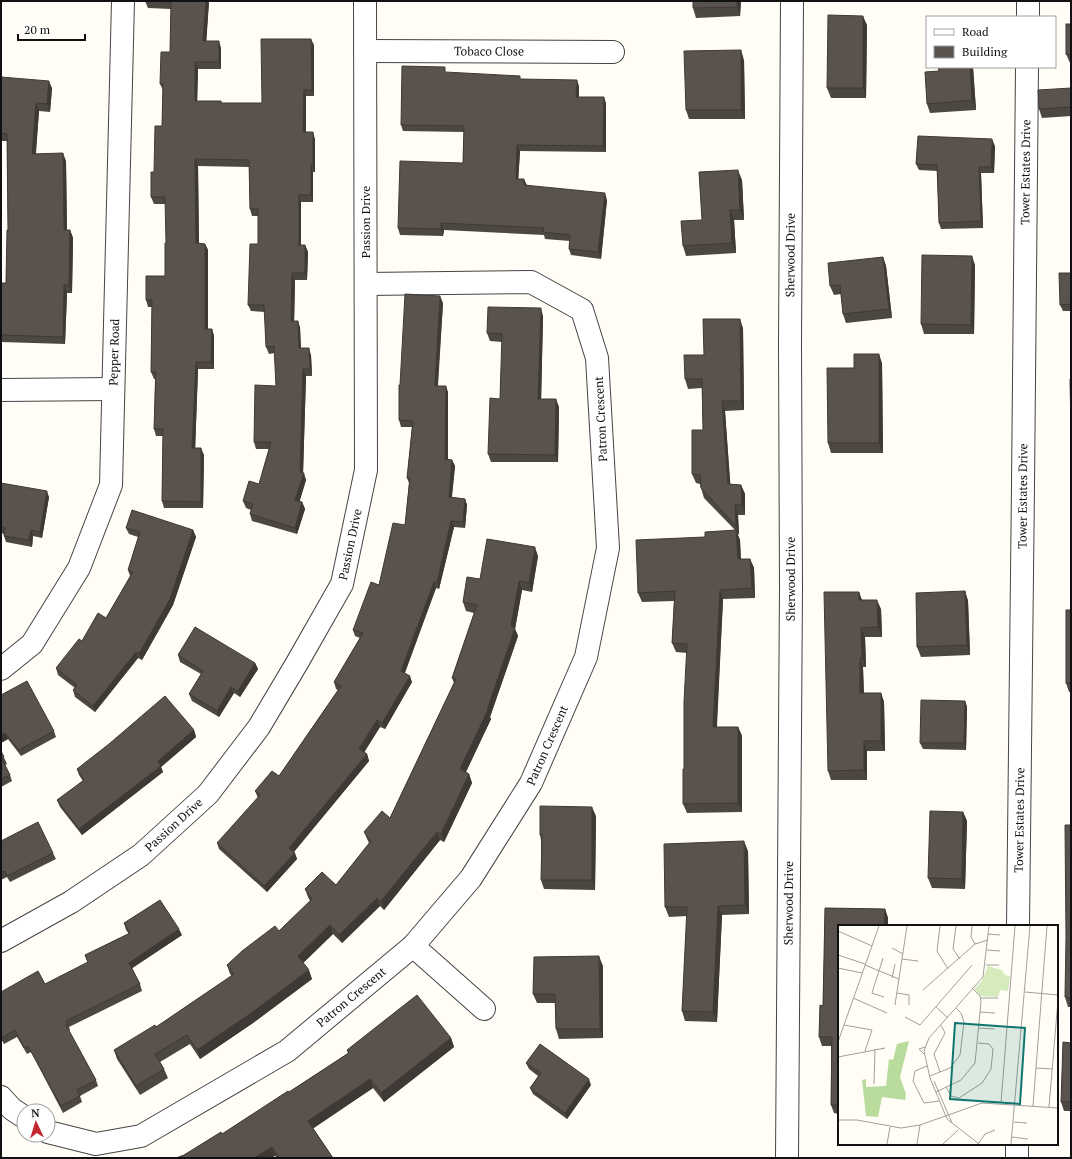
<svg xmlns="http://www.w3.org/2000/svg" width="1072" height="1159" viewBox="0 0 1072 1159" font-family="'PT Serif',serif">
	<rect width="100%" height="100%" fill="#fffdf5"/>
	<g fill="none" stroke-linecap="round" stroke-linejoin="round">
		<g stroke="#444" stroke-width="24">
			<g id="minor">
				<path d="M1028 17V1"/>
				<path id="s1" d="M365 51 613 52"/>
				<path d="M1 390 113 389"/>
				<path id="s2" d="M1 669 32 644 79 568 111 485 123 1"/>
				<path id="s3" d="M1018 926C1023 640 1023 353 1027 67"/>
				<path id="s4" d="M1 941 71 902 141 855 208 794 259 727 297 663 342 584 366 470 365 1"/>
				<path d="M413 946 484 1009"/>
				<path d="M1 1097 12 1109 24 1117"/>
				<path id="s5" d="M48 1132 96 1144 141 1136 287 1051 413 946 471 878 531 783 586 657 608 548 597 358 582 310 531 282 366 284"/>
				<path id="s6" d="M787 1158 791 588 790 344 792 1"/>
				<path d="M1017 1158V1144"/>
			</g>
		</g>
		<use href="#minor" stroke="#fff" stroke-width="22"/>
	</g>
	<g fill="#4d4742">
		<path d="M145 1H209L206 41 221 48V69H198L197 101H221L222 103H262L314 45V96H306V132L315 139V172H313V202H301V245H305L308 252 307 280H295L294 321 300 327 301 348 311 355 312 376H306L303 473 306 480 299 502H302L305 509 297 534 252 521 250 514 251 510 246 508 243 501 259 484 269 449H256L254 442 276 386 275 353 269 354 266 347 265 312 251 311 248 305 258 244V216H252L250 209 249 167 198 166 199 243 205 244 208 250V329H212L214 336V369H198L195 448 204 455 203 508H164L162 501 163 436H156L154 429 155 379H154L151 372 152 307H148L146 300 165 276 166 243V204H154L151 197 154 172 162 126 163 90 160 84 170 52 171 9 148 8Z"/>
		<path d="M741 1 740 16 696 18 693 8Z"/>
		<path d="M1071 24V63H1070L1066 54Z"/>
		<path d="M867 25 866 98H831L827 88Z"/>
		<path d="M744 60 745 119H689L686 110Z"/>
		<path d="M973 67 976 110 930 113 927 104 939 71Z"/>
		<path d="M447 73 522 79 579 86V97L606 103V152L520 151 518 179H524L527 185 607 200 601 259 571 255 569 249 570 241 545 239 544 235 444 230 443 236 400 235 398 228 463 163 464 132 403 131 401 125Z"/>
		<path d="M1 77 52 88 50 112 39 111 36 154 66 161 67 230H70L73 238 72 293H67L65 344 1 342V283H6L8 230 7 141H1Z"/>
		<path d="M1071 88V116L1042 118 1039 109Z"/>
		<path d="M995 146 994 173H981L983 228 941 229 939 223 937 171 919 170 916 164Z"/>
		<path d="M742 180 744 220H734L736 253 686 256 683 246 702 220Z"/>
		<path d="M883 257 886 266 892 318 846 323 843 314 841 294 834 295 830 286Z"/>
		<path d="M975 265 974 334H924L921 324Z"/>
		<path d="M1071 273V311H1063L1060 305Z"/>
		<path d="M443 303 438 386 448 392V459L452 460 455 466 452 497 465 499 467 505 465 528 454 527 439 589 436 588 405 673 412 682 385 729 380 727 364 752 367 754 369 761 294 852 297 859 267 892 219 849 217 843 258 798 255 791 279 776 338 690 336 689 334 682 360 638 355 636 353 630 379 585 405 525 409 483 407 478 412 427H401L399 420 400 385Z"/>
		<path d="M543 316 541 399 559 407 558 462H491L488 454 500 399 502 342 490 341 487 333Z"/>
		<path d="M743 328 744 410 725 411 730 484 741 485 745 494V515H738L739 535 737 533 740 540 741 559H750L754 568 755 598 723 599 717 727H738L742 736V812L687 813 683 804 687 653 676 652 672 643 674 601 642 602 638 593 705 537 735 530 704 498 701 488 700 484 696 483 692 474 703 430 702 388 688 389 685 379 704 355Z"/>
		<path d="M882 363 883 453H831L828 443 854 368Z"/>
		<path d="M1 483 49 497 42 538 33 536 32 547 6 542 4 536V534L1 533Z"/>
		<path d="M126 528 193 530 196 537 173 605 142 660 138 658 95 712 75 697 73 690 75 688 58 675 56 668 82 641 106 618 130 576 128 570 138 537 129 534Z"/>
		<path d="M538 556 532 592 522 590 515 629 518 636 490 717 491 719 466 772 469 774 472 783 444 842 440 840 384 910 380 906 342 943 333 934 303 963 312 979 253 1023 200 1059 190 1044 160 1062 164 1069 168 1078 140 1095 117 1059 114 1050 156 1027 232 976 230 974 227 965 279 931 310 901 308 897 305 889 336 885 369 843 368 841 364 832 390 818 454 683 452 678 474 613 466 611 463 602 480 579Z"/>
		<path d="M965 591 968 601 970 655 921 657 917 647Z"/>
		<path d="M859 592 862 600 881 609 882 637H865L866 667H863L864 693H881L884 702 885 751H867V780H831L828 771Z"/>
		<path d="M1071 610V692H1069L1066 683Z"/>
		<path d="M178 655 255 663 258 669 240 697 234 693 219 717 192 701 189 694 201 674 180 662Z"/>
		<path d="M1 695 54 731 56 737 21 756 8 739 1 743Z"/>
		<path d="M965 701 967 707 966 750 923 749 920 743Z"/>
		<path d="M194 730 196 737 161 767 163 772 82 835 60 807 57 800 83 781 79 775 77 769Z"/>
		<path d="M1 751 7 764 5 765 10 775 12 781 1 787Z"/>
		<path d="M963 812 967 821 965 889 932 888 928 878Z"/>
		<path d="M596 816 595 890 544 889 541 880V840L540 835Z"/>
		<path d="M1071 825V1007H1068L1065 997Z"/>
		<path d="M1 841 53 853 56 859 10 882 7 877 1 880Z"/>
		<path d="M748 851 749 914 722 915 717 1022 685 1021 682 1011 687 916 669 917 665 907Z"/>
		<path d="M825 908 885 909 888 918V926H839V1114L834 1113 831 1105V1046H822L819 1037 820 1005 823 1006Z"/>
		<path d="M124 923 182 935 132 968 140 984 142 991 69 1027 70 1030 69 1031 96 1080 98 1086 80 1096 82 1102 63 1113 31 1052 27 1054 17 1037 4 1044 1 1039V992L45 984 88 963 85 955 129 934 126 930Z"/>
		<path d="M603 966V1038L559 1039 556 1029 555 1003H537L533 994Z"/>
		<path d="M451 1038 454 1047 384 1102 373 1088 313 1128 333 1158H277L275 1156 184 1155 222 1134 289 1092 348 1053 347 1050Z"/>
		<path d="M1071 1043V1111H1064L1061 1102Z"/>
		<path d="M526 1063 591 1085 567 1119 533 1094 530 1088 538 1076 529 1069Z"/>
	</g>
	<g fill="#3f3936">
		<path d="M206 1H209L206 48 203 41Z"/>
		<path d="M737 1H741L740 16 737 7Z"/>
		<path d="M863 16 867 25 866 98 863 88Z"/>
		<path d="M311 39 314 45V96L312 90Z"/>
		<path d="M219 41 221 48V69L219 62Z"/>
		<path d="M741 50 744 60 745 119 741 110Z"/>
		<path d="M195 62 198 69 197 108 195 101Z"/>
		<path d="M970 67H973L976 110 972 100Z"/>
		<path d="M577 80 579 86V103L576 97Z"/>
		<path d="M49 81 52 88 50 112 47 104Z"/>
		<path d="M304 90 306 96V139L303 132Z"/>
		<path d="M604 97 606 103V152L603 146Z"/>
		<path d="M36 103 39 111 35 161 32 154Z"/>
		<path d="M313 132 315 139V172L313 165Z"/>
		<path d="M992 139 995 146 994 173 991 167Z"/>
		<path d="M517 145 520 151 518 185 516 179Z"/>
		<path d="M63 153 66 161 67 238 64 230Z"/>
		<path d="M195 159 198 166 199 250 196 243Z"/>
		<path d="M311 165 313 172V202L311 195Z"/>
		<path d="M979 167 981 173 983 228 981 221Z"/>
		<path d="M738 170 742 180 744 220 740 210Z"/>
		<path d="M605 193 607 200 601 259 598 252Z"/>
		<path d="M299 195 301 202V252L299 245Z"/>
		<path d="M730 210 734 220 736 253 732 243Z"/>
		<path d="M441 223 444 230 443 236 441 229Z"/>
		<path d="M70 230 73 238 72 293 69 285Z"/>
		<path d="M205 244 208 250V336L205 329Z"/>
		<path d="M305 245 308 252 307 280 305 273Z"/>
		<path d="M972 256 975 265 974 334 971 325Z"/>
		<path d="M883 257 886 266 892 318 889 309Z"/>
		<path d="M292 273 295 280 294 328 291 321Z"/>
		<path d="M64 285 67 293 65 344 63 337Z"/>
		<path d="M440 296 443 303 437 392 435 386Z"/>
		<path d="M541 308 543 316 541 407 538 399Z"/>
		<path d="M740 319 743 328 744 410 741 401Z"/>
		<path d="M298 321 300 327 301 355 299 348Z"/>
		<path d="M212 329 214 336V369L211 362Z"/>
		<path d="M309 348 311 355 312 376 310 369Z"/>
		<path d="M879 354 882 363 883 453 879 443Z"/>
		<path d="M196 362 198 369 195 455 192 448Z"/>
		<path d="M303 369 306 376 303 475 304 473 306 480 298 507 295 500 300 472Z"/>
		<path d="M446 386 448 392V466L445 459Z"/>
		<path d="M556 399 559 407 558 462 555 455Z"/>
		<path d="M722 401 725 411 731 493 728 484Z"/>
		<path d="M201 448 204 455 203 508 201 502Z"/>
		<path d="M452 460 455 466 451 503 449 497Z"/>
		<path d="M741 485 745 494V515L742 505Z"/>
		<path d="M47 491 49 497 42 538 40 532Z"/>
		<path d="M465 499 467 505 465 528 463 522Z"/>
		<path d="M302 502 305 509 297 534 295 528Z"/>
		<path d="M735 505 738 515 739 535 736 526Z"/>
		<path d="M451 521 454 527 439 589 437 583Z"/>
		<path d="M31 530 33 536 32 547 29 540Z"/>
		<path d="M193 530 196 537 173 605 142 660 139 654Z"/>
		<path d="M736 530 740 540 741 568 738 559Z"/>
		<path d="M535 547 538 556 532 592 529 583Z"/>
		<path d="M750 559 754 568 755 598 752 588Z"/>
		<path d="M519 581 522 590 515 629 518 636 490 717 491 719 463 778 460 769 487 710 511 626Z"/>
		<path d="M434 582 436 588 403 677 401 671Z"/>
		<path d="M720 590 723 599 716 737 713 727Z"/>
		<path d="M965 591 968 601 970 655 967 645Z"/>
		<path d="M859 592 862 601 859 600Z"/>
		<path d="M877 600 881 609 882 637 878 627Z"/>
		<path d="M861 628 865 637 866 667 862 658Z"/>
		<path d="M136 652 138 658 95 712 93 706Z"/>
		<path d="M860 658 863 667 864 703 860 693Z"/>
		<path d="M255 663 258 669 240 697 238 691Z"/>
		<path d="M410 676 412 682 385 729 382 723Z"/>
		<path d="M231 687 234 693 219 717 217 711Z"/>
		<path d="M881 693 884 702 885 751 881 741Z"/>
		<path d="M965 701 967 707 966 750 964 743Z"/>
		<path d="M377 720 380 727 362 756 359 749Z"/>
		<path d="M738 727 742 736V812L738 803Z"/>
		<path d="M194 730 196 737 161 767 163 772 82 835 79 829Z"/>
		<path d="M5 733 8 739 1 743V735Z"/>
		<path d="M864 741 867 751V780L864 770Z"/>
		<path d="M367 754 369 761 292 854 289 848Z"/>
		<path d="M469 774 472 783 444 842 441 834Z"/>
		<path d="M592 807 596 816 595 890 592 880Z"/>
		<path d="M963 812 967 821 965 889 962 879Z"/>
		<path d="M437 832 440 840 384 910 381 901Z"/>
		<path d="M744 841 748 851 749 914 745 905Z"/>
		<path d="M295 853 297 859 267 892 264 886Z"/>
		<path d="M377 898 380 906 342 943 339 935Z"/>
		<path d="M718 906 722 915 717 1022 713 1012Z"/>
		<path d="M885 909 888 918V926H884Z"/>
		<path d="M330 925 333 934 301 965 298 956Z"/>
		<path d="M179 929 182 935 131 969 129 963Z"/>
		<path d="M599 956 603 966V1038L600 1029Z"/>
		<path d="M309 970 312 979 253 1023 200 1059 197 1050Z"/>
		<path d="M451 1038 454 1047 384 1102 381 1093Z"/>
		<path d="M370 1079 373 1088 311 1130 308 1121Z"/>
		<path d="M589 1079 591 1085 567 1119 565 1113Z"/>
		<path d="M272 1147 275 1156 271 1158H254Z"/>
	</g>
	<g fill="#5a524d" stroke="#3f3936">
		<path d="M145 1H206L203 41H219V62H195V101H221V103H262L261 39H311L312 90H304L303 132H313V165H311V195H299V245H305V273H292L291 321H298L299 348H309L310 369H303L300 472 304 473 295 500 302 502 295 528 250 514 253 504 243 501 249 481 259 484 271 442H254L255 385 276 386 274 346 266 347 264 305H248L250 244H258V209H250L249 160 195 159 196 243 205 244V329H212L211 362H196L192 448H201V502L162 501 163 429H154L156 372H151L152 300H146V276H165V243H166L165 197H151V172H154L155 126H162L163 84H160L161 52H170L171 2Z"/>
		<path d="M693 1H737V7L693 8Z"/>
		<path d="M828 15 863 16V88H827Z"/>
		<rect x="1066" y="24" width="5" height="30"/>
		<path d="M741 50V110H686L684 51Z"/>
		<path d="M402 66 445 67V72L520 76V79L577 80 576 97H604L603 146 517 145 516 179H524V185L605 193 598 252 569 249 570 235 543 232 544 228 441 223V229L398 228 400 161 463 163 464 126 401 125Z"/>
		<path d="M938 67H970L972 100 927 104 925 72 939 71Z"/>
		<path d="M1 77 49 81 47 104 36 103 32 154 63 153 64 230H70L69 285H64L63 337 1 335V283H6L7 230H8L7 134 1 133Z"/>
		<path d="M1071 88V107L1039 109 1038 90Z"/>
		<path d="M918 136 992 139 991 167H979L981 221 939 223 937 165 916 164Z"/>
		<path d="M738 170 740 210H730L732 243 683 246 681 221 702 220 699 172Z"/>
		<path d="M922 255 972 256 971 325 921 324Z"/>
		<path d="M883 257 889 309 843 314 840 285 830 286 828 263Z"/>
		<path d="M1059 273H1071V304L1060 305Z"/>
		<path d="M405 294 440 296 435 386H446L445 459 452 460 449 497 465 499 463 522 451 521 437 583 434 582 401 671 410 676 382 723 377 720 359 749 367 754 289 848 295 853 264 886 217 843 260 795 255 791 272 771 279 776 341 686 334 682 363 633 353 630 371 582 379 585 393 523 405 525 410 478H407L413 421 399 420V385H400Z"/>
		<path d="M488 307 541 308 538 399H556L555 455 488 454 490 398 500 399 502 334 487 333Z"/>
		<path d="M703 319H740L741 401H722L728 484 741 485 742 505H735L736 526 701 488 700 475 692 474V430H703L702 379H685L684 355H704Z"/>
		<path d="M854 354H879V443H828L827 368H854Z"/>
		<path d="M1070 379H1071V432Z"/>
		<path d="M1 483 47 491 40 532 31 530 29 540 4 536 5 528 1 527Z"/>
		<path d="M132 510 193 530 170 599 139 654 136 652 93 706 73 690 77 685 56 668 79 639 82 641 98 613 106 618 133 572 128 570 140 532 126 528Z"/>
		<path d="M736 530 738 559H750L752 588 720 590 713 727H738V803L683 804V769H684V702L687 644 672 643 675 591 638 593 636 540 705 537V532Z"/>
		<path d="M487 539 535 547 529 583 519 581 511 626 515 628 487 710H488L460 769 469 774 441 834 437 832 381 901 377 898 339 935 330 925 298 956 309 970 250 1014 197 1050 187 1035 155 1054 164 1069 136 1086 114 1050 155 1025 156 1027 234 974 227 965 242 951 275 926 279 931 312 899 305 889 322 872 336 885 371 841 364 832 382 811 390 818 456 679 452 678 477 605 463 602 467 577 480 579Z"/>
		<path d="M965 591 967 645 917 647 916 593Z"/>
		<path d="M824 592H859V600H877L878 627 861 628 862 658H860V693H881V741H864V770L828 771Z"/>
		<rect x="1066" y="610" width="5" height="73"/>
		<path d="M195 627 255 663 238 691 231 687 217 711 189 694 203 671 178 655Z"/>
		<path d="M27 681 54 731 19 750 5 733 1 735V695Z"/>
		<path d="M165 696 194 730 158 761 161 766 79 829 57 800 84 780 77 769 109 744Z"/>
		<path d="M921 700 965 701 964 743H920Z"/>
		<path d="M1 751 4 757 2 759 10 775 1 779Z"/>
		<path d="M540 806 592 807V880H541L542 835H540Z"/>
		<path d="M930 811 963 812 962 879 928 878Z"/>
		<path d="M38 822 53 853 7 876 5 871 1 872V841Z"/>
		<path d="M1065 825H1071V998L1065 997 1066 937Z"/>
		<path d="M744 841 745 905 718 906 713 1012 682 1011 687 907H665L664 844Z"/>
		<path d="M160 900 179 929 129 963 140 984 66 1021 68 1024 66 1025 96 1080 77 1090 80 1096 61 1106 28 1046 24 1048 15 1030 2 1038 1 1036V992L38 971 45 984 88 962 85 955 130 933 124 923Z"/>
		<path d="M825 908 885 909 884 926H839V1105H831L832 1037H819L820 1005 823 1006Z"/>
		<path d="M599 956 600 1029H556L555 994H533L534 957Z"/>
		<path d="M417 995 451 1038 381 1093 370 1079 308 1121 333 1158H279L272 1147 254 1158H176L184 1155 221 1132 222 1134 288 1091 289 1092 349 1053 347 1050Z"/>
		<path d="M1063 1042 1071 1043V1102H1061Z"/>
		<path d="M540 1044 589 1079 565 1113 530 1088 541 1073 526 1063Z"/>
	</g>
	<g text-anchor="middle" stroke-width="4" stroke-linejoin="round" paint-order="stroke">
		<g font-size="12" fill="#111" stroke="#fff">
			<text dy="4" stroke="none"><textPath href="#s1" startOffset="124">Tobaco Close</textPath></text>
			<text dy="4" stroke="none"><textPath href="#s3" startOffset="754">Tower Estates Drive</textPath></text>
			<text transform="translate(366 222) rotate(-90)" y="4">Passion Drive</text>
			<text dy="4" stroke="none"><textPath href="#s6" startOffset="903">Sherwood Drive</textPath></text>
			<text dy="4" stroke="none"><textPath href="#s2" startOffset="351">Pepper Road</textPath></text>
			<text transform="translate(601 419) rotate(-93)" y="4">Patron Crescent</text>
			<text dy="4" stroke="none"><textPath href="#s3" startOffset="430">Tower Estates Drive</textPath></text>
			<text dy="4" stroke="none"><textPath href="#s4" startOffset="545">Passion Drive</textPath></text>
			<text dy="4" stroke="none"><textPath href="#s6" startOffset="579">Sherwood Drive</textPath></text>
			<text dy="4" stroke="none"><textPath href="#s5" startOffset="671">Patron Crescent</textPath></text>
			<text dy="4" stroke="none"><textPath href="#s3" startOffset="106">Tower Estates Drive</textPath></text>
			<text dy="4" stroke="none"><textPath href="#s4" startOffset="209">Passion Drive</textPath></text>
			<text dy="4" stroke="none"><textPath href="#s6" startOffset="255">Sherwood Drive</textPath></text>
			<text dy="4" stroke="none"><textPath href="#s5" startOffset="348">Patron Crescent</textPath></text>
		</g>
	</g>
	<g transform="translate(838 925)">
		<rect width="220" height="220" fill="#fffdf5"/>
		<path d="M150 41 164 45 167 50 172 51 170 66 162 65 160 72 142 71 136 64 144 56Z" fill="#d5ebbd"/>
		<path d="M71 116 62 152 68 169 67 175 44 172 40 192 28 191 24 155 28 154V162L48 161 51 134 55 135 59 119Z" fill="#b9dc9c"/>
		<path fill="none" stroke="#a09f9a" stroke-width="1" d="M102 1 99 26 110 44M118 1 115 24 122 34M134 1 133 12 137 19M0 6 34 21M150 9 162 10M54 23 65 29M149 25 162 26M0 30 27 39M45 33 34 68 46 72M64 34 80 36M27 40 61 54M148 40H161M0 43 24 48M54 53 57 39M85 65 137 19 150 15M187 67 220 70M59 68 71 70V80M15 73 49 88M142 73H160M57 80 69 1M98 82 110 93M142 87 157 88M67 92 82 100M6 100 34 105 27 126M82 100 134 40M141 103 157 104M0 117 41 1M86 129 81 124 87 122M0 132 47 123M89 141 77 146 75 156 86 178 101 176M198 143 214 144M102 147 96 129 107 108 103 100M92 151 112 143 122 130 126 97 123 88 118 83M96 156 114 198M36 159 37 124M108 162 113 171 121 173 144 158 153 144 155 124 151 119 140 118M98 167 123 155 137 138 143 77 142 71 135 64M163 178 177 1M195 181 209 1M211 182 220 75M0 195H19L63 203 82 200 144 178 220 183M176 197 189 198M174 212 190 214M49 219 52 202M79 219 82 200M105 219 120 205M140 219 147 209 157 205M141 219 109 194 92 153 86 126 91 113 145 52 151 1M173 219 192 1"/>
		<path fill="#0f766e" fill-opacity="0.15" stroke="#0f766e" stroke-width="2" d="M117 98 187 103 182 179 112 174Z"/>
		<rect width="220" height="220" fill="none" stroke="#111" stroke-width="2"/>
	</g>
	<rect width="1072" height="1159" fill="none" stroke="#111111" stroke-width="4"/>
	<rect x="926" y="16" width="130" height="52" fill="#ffffff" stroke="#a0a0a0"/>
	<rect x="934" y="29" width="20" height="6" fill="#ffffff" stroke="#a0a0a0"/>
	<text x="962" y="36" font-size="12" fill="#111111">Road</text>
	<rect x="934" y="46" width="20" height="12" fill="#5a524d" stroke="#a0a0a0"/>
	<text x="962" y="56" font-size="12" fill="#111111">Building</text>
	<g transform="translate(36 1123) rotate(356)"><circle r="19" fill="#ffffff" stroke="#a0a0a0"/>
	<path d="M0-3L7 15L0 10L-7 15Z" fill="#c4262e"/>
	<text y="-6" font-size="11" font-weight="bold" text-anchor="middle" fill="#111111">N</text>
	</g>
	<path d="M18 34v6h67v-6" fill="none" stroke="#111111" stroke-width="2"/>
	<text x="24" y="34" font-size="12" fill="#111111" stroke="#ffffff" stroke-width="3" paint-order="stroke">20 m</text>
</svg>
